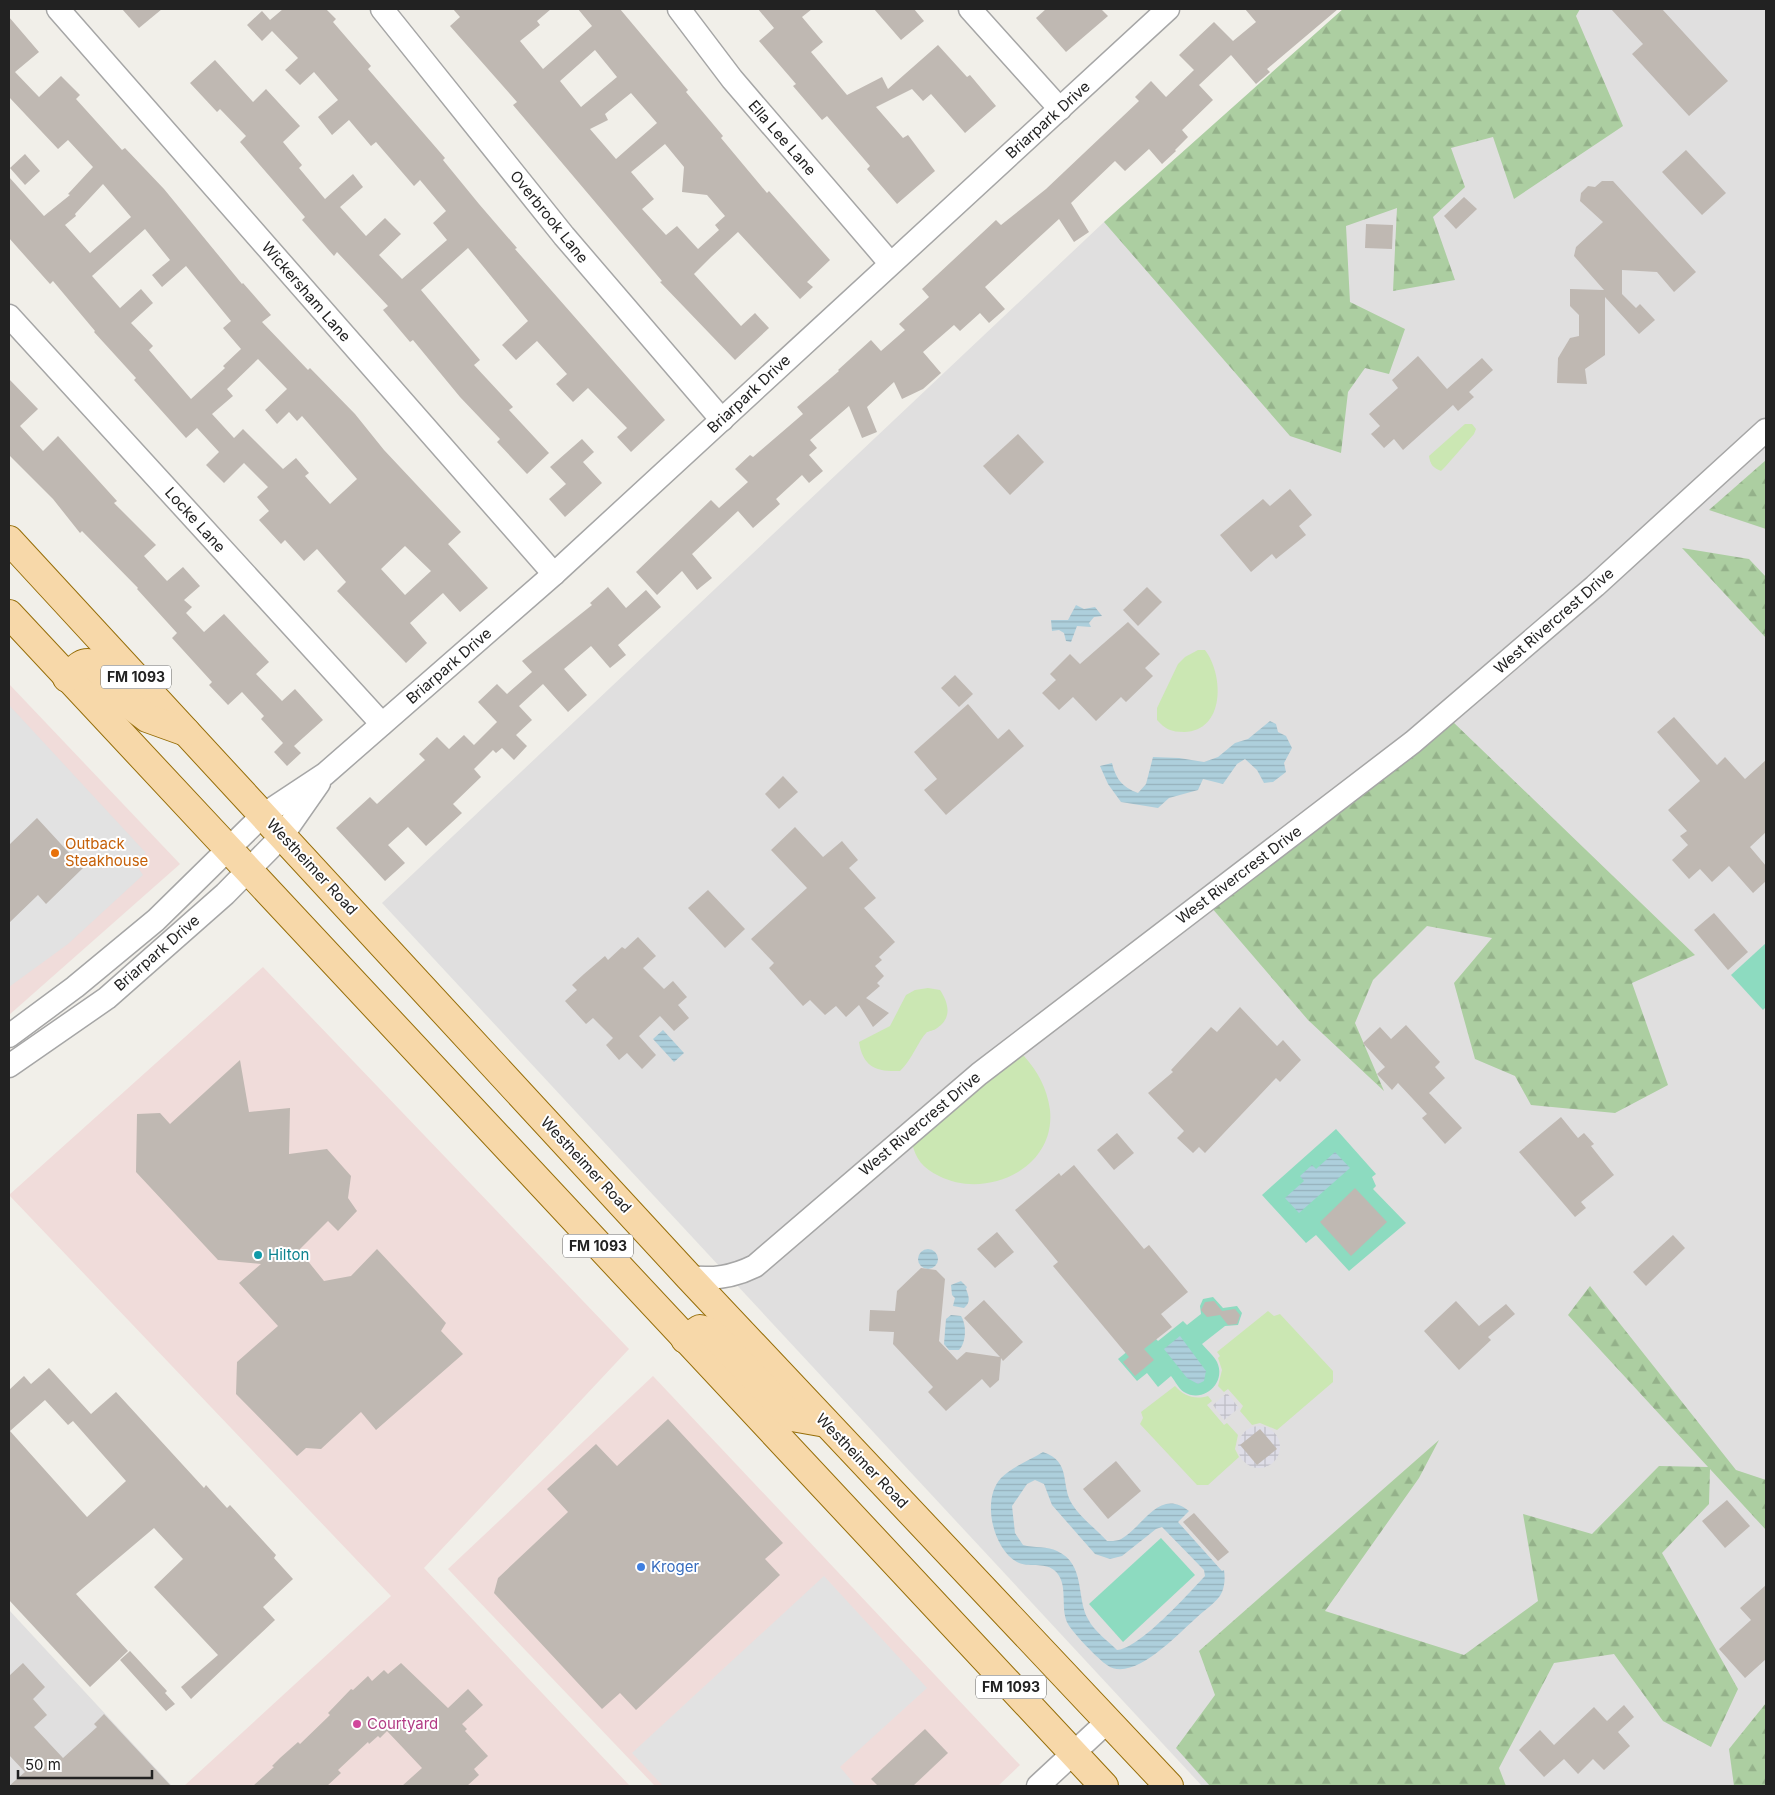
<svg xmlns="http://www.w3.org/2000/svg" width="1775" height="1795" viewBox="0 0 1775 1795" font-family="Inter,sans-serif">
	<defs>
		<pattern id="forest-firs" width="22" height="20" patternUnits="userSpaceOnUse" patternTransform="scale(1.25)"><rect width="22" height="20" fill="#accea1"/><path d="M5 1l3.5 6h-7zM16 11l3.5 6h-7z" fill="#94b18a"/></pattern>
		<pattern id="plaza-grid" width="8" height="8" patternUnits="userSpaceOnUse" patternTransform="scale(1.25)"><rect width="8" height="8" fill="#dedde7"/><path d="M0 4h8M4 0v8" fill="none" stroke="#bebdc6"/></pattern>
		<pattern id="water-rules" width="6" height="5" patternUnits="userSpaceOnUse" patternTransform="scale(1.25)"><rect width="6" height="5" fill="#adcfdc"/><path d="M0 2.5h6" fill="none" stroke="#95b1bc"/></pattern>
	</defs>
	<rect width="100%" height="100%" fill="#f1efe9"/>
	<g fill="#e0dfdf">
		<path d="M1343 9H1766V1786H1202L382 903 1104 222Z"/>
		<path d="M9 1610 172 1786H9Z"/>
	</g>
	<g fill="#f0dcda">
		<path d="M9 684 180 864 9 1015Z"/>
		<path d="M263 967 629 1349 424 1568 630 1786H184L391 1596 9 1195Z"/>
		<path d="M653 1376 1020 1765 998 1786H655L448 1569Z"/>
	</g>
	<g fill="#cbe7b3">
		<path d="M1465 424H1472L1476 429 1474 434 1445 467 1441 471C1433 468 1430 464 1429 456Z"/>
		<path d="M1198 650H1205C1224 675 1225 731 1184 732 1171 732 1165 729 1157 720V708L1178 664 1185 657Z"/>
		<path d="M928 988 940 990C950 1005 952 1020 934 1030 933 1030 928 1032 927 1032 918 1041 912 1060 900 1071 876 1072 863 1067 859 1042L890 1026 906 995 915 990Z"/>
		<path d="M1024 1056C1038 1072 1047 1088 1050 1110 1056 1169 986 1200 939 1176 923 1168 915 1159 912 1142L1015 1057Z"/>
		<path d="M1268 1311 1274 1316 1280 1314 1333 1371V1382L1277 1430 1260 1423 1252 1425 1240 1411 1243 1406 1228 1389 1224 1392 1218 1386 1222 1370 1218 1358 1220 1356 1217 1352Z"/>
		<path d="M1175 1386C1184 1396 1194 1400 1208 1396L1212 1401 1207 1405 1224 1425 1227 1423 1238 1435 1235 1449 1239 1457 1208 1485H1197L1140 1424 1143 1418 1141 1412Z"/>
	</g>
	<g fill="url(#forest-firs)">
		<path d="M1343 9H1580L1576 16 1623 126 1514 199 1493 137 1451 148 1465 187 1433 217 1455 280 1393 291 1397 208 1346 226 1350 302 1405 329 1389 374 1365 368 1348 392 1341 453 1290 436 1104 222Z"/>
		<path d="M1766 460V529L1709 510Z"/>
		<path d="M1682 548 1749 559 1766 577V638Z"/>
		<path d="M1452 721 1695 955 1632 983 1668 1085 1615 1113 1531 1105 1515 1076 1475 1059 1454 983 1492 938 1427 926 1373 980 1355 1023 1384 1091 1308 1020 1211 907Z"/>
		<path d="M1590 1286 1736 1470 1766 1480V1530L1710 1469 1709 1504 1662 1553 1738 1689 1711 1747 1663 1721 1614 1654 1554 1663 1499 1768 1506 1786H1210L1176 1748 1215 1695 1199 1651 1439 1440 1419 1478 1325 1611 1464 1655 1538 1601 1523 1514 1592 1534 1659 1466 1708 1467 1568 1315Z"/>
		<path d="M1766 1703V1786H1734L1729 1749Z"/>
	</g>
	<g fill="#8ddbc0">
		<path d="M1766 943V1007L1763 1010 1731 975Z"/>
		<path d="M1336 1129 1376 1174 1372 1177 1376 1186 1373 1189 1406 1223 1349 1271 1316 1235 1306 1243 1262 1195Z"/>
		<path d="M1213 1297 1223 1308 1237 1306 1242 1313 1238 1325 1225 1326 1202 1344C1207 1350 1214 1356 1217 1362 1227 1383 1203 1404 1184 1392 1178 1388 1176 1382 1171 1376L1158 1387 1147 1373 1137 1381 1118 1359 1150 1333 1158 1341 1183 1321 1187 1325 1201 1314 1200 1306 1203 1299Z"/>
		<path d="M1161 1538 1195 1575 1123 1642 1089 1604Z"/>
	</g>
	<g fill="#e2e2e2">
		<path d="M9 705 146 853 135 863 143 875 68 944 9 987Z"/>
		<path d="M824 1576 927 1688 840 1767 856 1786H663L632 1753Z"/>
	</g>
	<g fill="url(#plaza-grid)">
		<path d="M1227 1393 1239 1408 1224 1420 1213 1405Z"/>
		<circle cx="1259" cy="1447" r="21"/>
	</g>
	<g fill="url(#water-rules)" fill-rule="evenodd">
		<path d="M1076 605 1084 609 1095 607 1102 616 1094 617 1089 623 1091 627 1077 626 1071 642 1066 641 1064 633 1059 630 1052 631 1051 620H1068Z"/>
		<path d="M1270 721 1276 724 1278 732 1286 736 1292 748 1284 763 1286 772 1273 782 1264 783 1257 770 1245 759 1237 764 1223 784 1203 779 1198 790 1169 798 1158 808 1121 802 1108 784 1100 766 1112 763C1116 779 1122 787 1138 793L1146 784 1153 757 1179 758 1204 762 1218 757 1235 743 1248 739Z"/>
		<path d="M663 1030 684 1053 674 1062 653 1039Z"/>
		<path d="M1335 1152 1350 1168 1299 1213 1285 1198 1304 1181 1300 1176 1312 1165 1316 1169Z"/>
		<circle cx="928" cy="1259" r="10"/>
		<path d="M961 1281 967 1287 966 1289C969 1297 971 1302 964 1308L953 1306 955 1298 952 1295 951 1285Z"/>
		<path d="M951 1315 961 1316C967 1325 966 1343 959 1350H949L944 1344 946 1319Z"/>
		<path d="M1180 1336 1206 1371 1204 1381 1198 1384 1187 1378 1164 1349Z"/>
		<path d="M1043 1452C1072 1462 1060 1484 1072 1504 1080 1517 1096 1529 1107 1541 1110 1541 1116 1541 1119 1540 1142 1530 1158 1486 1189 1511L1178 1522 1222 1571 1224 1570C1225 1577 1225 1585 1222 1592 1218 1602 1203 1611 1195 1619 1178 1634 1132 1684 1107 1665 1099 1660 1072 1632 1068 1624 1059 1608 1070 1583 1054 1570 1044 1562 1028 1568 1017 1562 993 1549 981 1499 1001 1478 1012 1467 1030 1460 1043 1452ZM1035 1480 1044 1484 1052 1505 1095 1554 1110 1559 1122 1556 1156 1529 1162 1527 1204 1570 1205 1576C1188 1594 1139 1649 1117 1650 1108 1641 1094 1631 1088 1619 1076 1598 1086 1564 1057 1551 1048 1546 1034 1548 1023 1545L1015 1533 1012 1506 1027 1484Z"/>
	</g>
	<g fill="#bfb8b2" fill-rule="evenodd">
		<path d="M122 9H162L139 28Z"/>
		<path d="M283 9H326L336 19 333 22 371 66 368 69 445 158 443 160 479 204 517 248 515 249 665 420 631 452 617 437 627 428 588 388 573 402 556 384 567 374 537 341 516 360 502 345 528 321 468 248 421 290 480 360 474 365 513 407 509 410 549 453 527 474 497 442 500 439 460 397 413 340 410 342 383 310 388 306 337 252 334 256 302 220 305 217 240 142 246 136 220 109 217 112 190 83 215 60 253 102 266 89 300 126 283 142 302 165 299 168 325 199 353 174 363 187 340 207 366 236 385 218 401 234 379 255 402 279 447 240 433 223 446 211 420 180 414 186 376 142 371 146 349 120 332 135 318 117 338 100 314 72 300 85 285 70 298 58 272 31 262 41 247 25 262 11 270 20Z"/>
		<path d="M453 9H551L537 21 540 25 520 41 543 69 592 26 578 9H620L688 90 686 92 723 136 721 138 767 193 769 191 830 260 807 282 813 287 800 299 738 232 711 257 694 274 741 326 755 313 769 328 735 360 660 282 662 281 513 105 517 102 450 26 460 17ZM595 50 617 77 581 107 560 81ZM631 93 657 123 616 159 590 129 608 120 605 114ZM665 144 684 167 682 192 707 195 725 216 715 225 719 230 698 249 677 226 666 235 642 209 654 199 631 172Z"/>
		<path d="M758 9H812L802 17 823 42 811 52 847 95 882 77 888 89 938 45 967 77 970 75 996 106 965 133 931 94 923 101 912 89 876 107 903 138 908 135 935 171 897 204 867 169 870 166 827 116 822 120 793 86 796 84 759 41 774 28Z"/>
		<path d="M874 9H914L924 21 901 40Z"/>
		<path d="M1046 9H1101L1108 16 1066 52 1036 18Z"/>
		<path d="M1245 9H1338L1267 69 1270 72 1256 84 1231 55 1199 85 1213 100 1182 130 1188 137 1175 150 1176 151 1162 164 1149 149 1125 171 1115 161 1071 203 1089 232 1074 242 1059 219 985 287 1005 309 989 323 980 313 960 331 954 325 923 352 941 373 923 389 902 399 894 382 867 407 877 432 862 438 849 406 810 440 817 448 809 455 823 471 809 483 802 475 776 499 780 504 753 528 738 511 692 554 712 578 697 590 682 571 657 595 636 572 711 500 719 508 748 482 735 469 750 455 753 457 803 414 797 407 839 371 838 370 871 340 881 351 905 330 899 324 929 297 922 289 996 220 1001 225 1046 189 1139 101 1135 97 1151 81 1166 97 1194 70 1179 55 1214 22 1233 41 1256 22Z"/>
		<path d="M1611 9H1662L1728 81 1689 116 1632 54 1643 44Z"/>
		<path d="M9 17 39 52 15 72 39 97 61 76 80 95 76 99 122 150 125 148 164 189 242 284 243 283 271 315 262 322 308 370 310 368 355 414 384 450 461 532 448 544 488 588 460 612 443 593 410 623 427 643 406 663 337 591 346 582 317 549 304 561 285 540 281 544 259 520 269 511 257 497 268 487 244 463 224 483 206 465 219 452 197 428 186 438 134 380 136 378 94 332 95 331 53 281 50 284 9 238V177L44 216 70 195 68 194 93 167 68 140 58 149 9 97ZM103 184 131 217 90 253 65 225 76 216 75 214ZM145 229 170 260 152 275 162 287 186 266 231 321 223 328 241 349 223 366 225 368 191 399 149 350 153 346 131 323 153 303 141 289 120 308 92 276ZM258 359 287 389 265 410 277 424 289 412 297 421 302 416 357 479 330 504 305 476 309 473 296 458 283 469 243 429 234 438 212 414 233 396 227 389ZM405 546 431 571 405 595 381 569Z"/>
		<path d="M1686 150 1726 193 1702 215 1662 172Z"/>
		<path d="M25 154 40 171 25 185 10 168Z"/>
		<path d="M1602 181H1613L1696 272 1674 292 1657 272 1622 270V294L1636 308 1640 304 1655 320 1639 334 1605 297V355L1585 369 1587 384 1557 383 1558 358 1570 338 1579 336V315L1570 306V289L1604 290 1574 256 1576 247 1603 222 1580 201 1581 193 1588 186 1595 187Z"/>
		<path d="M1464 197 1477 209 1456 229 1444 216Z"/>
		<path d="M1366 224 1393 225 1392 249 1365 248Z"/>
		<path d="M1418 356 1447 389 1482 358 1493 370 1469 392 1474 397 1458 411 1453 405 1403 450 1394 439 1384 448 1371 434 1380 426 1369 414 1398 388 1392 380Z"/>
		<path d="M9 379 38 409 20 426 43 451 58 436 117 501 114 503 156 545 144 556 167 581 183 567 200 586 184 600 192 607 186 613 204 632 224 614 269 662 256 674 282 701 295 689 323 720 294 746 301 753 287 766 274 752 283 743 261 719 264 716 242 692 228 705 209 685 212 682 172 638 177 633 137 589 138 588 82 531 80 533 53 499 9 455Z"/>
		<path d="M1018 434 1044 462 1010 495 983 466Z"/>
		<path d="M582 439 594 452 583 462 602 483 565 517 549 499 566 484 550 467Z"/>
		<path d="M1290 489 1312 515 1299 526 1306 535 1276 559 1272 554 1251 572 1220 535 1263 499 1270 506Z"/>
		<path d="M608 587 626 608 646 590 661 607 618 645 626 655 610 668 591 646 564 669 587 695 568 712 543 684 519 706 532 720 516 735 527 746 514 760 502 748 496 753 493 750 474 769 481 777 453 804 462 813 426 846 408 827 388 845 405 863 385 881 336 828 370 797 377 804 425 760 419 754 437 737 449 749 464 735 474 745 497 722 478 702 497 684 507 694 532 672 522 661 592 605 590 603Z"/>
		<path d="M1147 587 1162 602 1138 626 1123 610Z"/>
		<path d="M1128 622 1160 654 1145 668 1153 676 1126 702 1121 697 1096 721 1073 697 1059 710 1042 693 1056 680 1050 674 1070 654 1080 664Z"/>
		<path d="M955 675 973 694 959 707 941 688Z"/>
		<path d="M968 704 998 739 1009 729 1024 746 946 815 924 790 937 779 914 752Z"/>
		<path d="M1674 717 1717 765 1725 757 1745 779 1766 760V832L1750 847 1766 866V881L1753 893 1729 866 1712 882 1700 869 1689 879 1672 860 1688 845 1680 836 1687 831 1668 810 1700 781 1657 732Z"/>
		<path d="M783 776 798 792 779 809 765 794Z"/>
		<path d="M37 818 83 868 46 904 38 895 9 923V845Z"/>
		<path d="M795 827 823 857 842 841 858 860 849 868 876 898 864 908 895 942 879 957 882 960 875 966 884 976 877 983 880 986 866 998 889 1013 873 1027 859 1005 846 1017 836 1006 825 1015 810 1000 803 1006 769 968 774 963 751 939 807 888 771 850Z"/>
		<path d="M708 890 745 929 725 948 688 908Z"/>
		<path d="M1714 913 1748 952 1728 970 1694 930Z"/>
		<path d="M638 937 656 956 643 968 664 989 673 981 687 997 678 1005 689 1018 674 1031 660 1016 639 1036 656 1055 642 1069 627 1053 619 1060 606 1045 613 1038 593 1018 586 1024 565 1001 577 990 572 985 584 974 605 956 608 960 622 947 625 949Z"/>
		<path d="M1240 1007 1277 1046 1283 1040 1301 1060 1280 1082 1276 1078 1205 1153 1199 1147 1193 1153 1177 1138 1184 1131 1148 1093 1173 1072 1171 1070 1211 1027 1217 1032Z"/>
		<path d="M1406 1025 1440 1062 1435 1067 1445 1078 1429 1093 1462 1128 1445 1144 1422 1118 1427 1114 1398 1083 1392 1090 1377 1074 1385 1067 1363 1043 1380 1027 1391 1039Z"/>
		<path d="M240 1060 249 1112 290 1108 289 1154 327 1149 351 1176 348 1198 357 1211 338 1231 328 1221 299 1250 324 1281 351 1276 377 1249 446 1323 441 1331 463 1354 376 1430 361 1412 321 1449 306 1448 297 1456 236 1394 237 1362 278 1326 239 1283 261 1264 218 1260 136 1172 137 1114 160 1113 170 1124Z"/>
		<path d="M1561 1117 1578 1138 1584 1133 1594 1144 1591 1146 1614 1175 1581 1202 1586 1208 1575 1217 1519 1152Z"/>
		<path d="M1117 1133 1134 1153 1114 1170 1097 1150Z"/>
		<path d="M1074 1165 1144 1249 1149 1245 1188 1292 1161 1314 1172 1327 1144 1349 1154 1360 1135 1376 1123 1362 1129 1357 1053 1266 1058 1262 1015 1210 1059 1173 1061 1176Z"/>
		<path d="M1355 1188 1387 1222 1351 1256 1320 1222Z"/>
		<path d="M997 1232 1014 1252 995 1268 977 1249Z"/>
		<path d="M1673 1235 1685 1248 1646 1286 1633 1272Z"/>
		<path d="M921 1268 936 1270 945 1279 939 1341 957 1360 966 1352 1000 1357 964 1318 984 1300 1023 1342 1003 1361 1001 1358 999 1380 990 1388 982 1379 946 1411 928 1392 933 1387 893 1344 894 1332 869 1331 870 1310 895 1311 897 1291Z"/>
		<path d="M1214 1301 1222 1311 1235 1309 1240 1315 1237 1324 1228 1325 1220 1315 1207 1317 1201 1310 1205 1302Z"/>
		<path d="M1456 1301 1479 1326 1506 1304 1515 1314 1488 1337 1491 1340 1459 1370 1424 1331Z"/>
		<path d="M49 1368 91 1414 116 1392 204 1488 206 1485 227 1508 230 1505 276 1555 274 1558 293 1579 263 1607 275 1620 191 1699 181 1687 218 1655 154 1587 183 1559 154 1528 76 1594 128 1651 90 1687 9 1600V1390L24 1376 31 1384ZM45 1400 68 1425 73 1421 126 1481 87 1517 10 1431Z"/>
		<path d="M668 1419 783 1543 765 1559 780 1575 636 1710 620 1693 602 1709 494 1593 498 1578 568 1512 547 1489 596 1444 617 1466Z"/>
		<path d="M1260 1429 1277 1449 1257 1465 1240 1445Z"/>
		<path d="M1116 1461 1141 1491 1108 1519 1083 1489Z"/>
		<path d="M1727 1500 1750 1526 1725 1548 1702 1521Z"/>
		<path d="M1194 1513 1229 1552 1218 1561 1183 1522Z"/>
		<path d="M1766 1585V1659L1745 1678 1719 1649 1751 1620 1740 1608Z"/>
		<path d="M130 1651 167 1691 165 1693 175 1704 166 1711 120 1660Z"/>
		<path d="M23 1663 45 1687 33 1699 47 1715 34 1727 63 1758 97 1727 94 1724 104 1714 171 1786H9L25 1772 9 1755V1676Z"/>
		<path d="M401 1663 448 1708 468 1689 483 1705 462 1724 467 1729 465 1731 488 1756 474 1769 479 1775 467 1786H402L422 1768 387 1731 380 1738 378 1736 369 1744 368 1742 338 1770 341 1773 327 1786H253L274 1767 272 1766 280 1758 298 1742 300 1744 330 1715 328 1713 351 1689 353 1690 368 1676 372 1681 384 1670 388 1674Z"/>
		<path d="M1624 1705 1634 1717 1618 1732 1630 1746 1604 1770 1593 1759 1578 1774 1564 1759 1544 1777 1519 1750 1540 1730 1554 1745 1594 1707 1607 1721Z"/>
		<path d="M925 1729 948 1753 913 1786H878L871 1779Z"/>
	</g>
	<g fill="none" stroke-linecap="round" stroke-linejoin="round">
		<g stroke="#a6a6a6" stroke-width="25">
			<g id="minor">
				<path d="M58 9 554 574"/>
				<path d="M382 9 564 236 722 420"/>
				<path d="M679 9 732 79 890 263"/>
				<path d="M970 9 1060 109"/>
				<path d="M9 316 382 724"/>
				<path d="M9 1036 75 987 156 920 263 815 325 774 554 574 1168 9"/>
				<path d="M9 1066 107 998 225 894 282 836 319 783"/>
				<path d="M689 1277C713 1280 733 1277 755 1266L979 1074 1413 742 1595 586 1766 430"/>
				<path d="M1038 1786 1108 1721"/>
			</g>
		</g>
		<g stroke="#966e09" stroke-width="30">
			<g id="major">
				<path d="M9 540 689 1277 1169 1786"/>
				<path d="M9 614 1104 1786"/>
				<path d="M67 678C75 670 81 660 93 664L130 705 147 718 186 732"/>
				<path d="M685 1339 700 1329 711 1332 792 1417 826 1423"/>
			</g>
		</g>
		<use href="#minor" stroke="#fff" stroke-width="22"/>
		<use href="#major" stroke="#f7d8a9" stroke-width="28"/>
	</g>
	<circle fill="#e8710a" stroke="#fff" stroke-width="2" cx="55" cy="853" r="5"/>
	<circle fill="#0f9aa8" stroke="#fff" stroke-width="2" cx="258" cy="1255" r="5"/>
	<circle fill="#3f7fe0" stroke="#fff" stroke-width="2" cx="641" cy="1567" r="5"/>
	<circle fill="#d1479c" stroke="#fff" stroke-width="2" cx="357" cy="1724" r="5"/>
	<g text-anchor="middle" stroke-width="4" stroke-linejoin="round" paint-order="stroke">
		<g fill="#fff" stroke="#646464" stroke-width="1">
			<rect x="101" y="665.5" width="70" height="23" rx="4"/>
			<rect x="563" y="1234.5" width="70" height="23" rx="4"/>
			<rect x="976" y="1675.5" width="70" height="23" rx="4"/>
		</g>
		<g font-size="14" font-weight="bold" fill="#222">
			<text x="136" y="682">FM 1093</text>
			<text x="598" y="1251">FM 1093</text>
			<text x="1011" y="1692">FM 1093</text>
		</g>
		<g font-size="15" fill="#222" stroke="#fff">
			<text transform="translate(1048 120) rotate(-42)" y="5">Briarpark Drive</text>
			<text transform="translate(782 138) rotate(49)" y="5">Ella Lee Lane</text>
			<text transform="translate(549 217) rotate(51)" y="5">Overbrook Lane</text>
			<text transform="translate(306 292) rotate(49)" y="5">Wickersham Lane</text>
			<text transform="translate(749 394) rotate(-43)" y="5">Briarpark Drive</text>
			<text transform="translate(195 520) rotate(48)" y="5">Locke Lane</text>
			<text transform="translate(1554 621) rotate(-41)" y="5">West Rivercrest Drive</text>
			<text transform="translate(449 666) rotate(-41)" y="5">Briarpark Drive</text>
			<text transform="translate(312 867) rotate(47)" y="5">Westheimer Road</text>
			<text transform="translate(1239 875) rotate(-37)" y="5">West Rivercrest Drive</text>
			<text transform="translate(157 953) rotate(-41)" y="5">Briarpark Drive</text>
			<text transform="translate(920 1124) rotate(-40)" y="5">West Rivercrest Drive</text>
			<text transform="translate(586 1165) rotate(47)" y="5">Westheimer Road</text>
			<text transform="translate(862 1461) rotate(46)" y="5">Westheimer Road</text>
		</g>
		<g font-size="15" fill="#c56008" stroke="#fff" text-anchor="start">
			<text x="65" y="849">Outback<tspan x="65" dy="17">Steakhouse</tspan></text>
		</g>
		<g font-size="15" fill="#0d838f" stroke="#fff" text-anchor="start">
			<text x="268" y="1260">Hilton</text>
		</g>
		<g font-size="15" fill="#366cbe" stroke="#fff" text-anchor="start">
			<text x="651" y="1572">Kroger</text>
		</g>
		<g font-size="15" fill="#b23c85" stroke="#fff" text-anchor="start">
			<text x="367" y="1729">Courtyard</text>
		</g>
	</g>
	<rect width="1775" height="1795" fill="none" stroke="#222222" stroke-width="20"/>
	<path d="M18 1770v8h134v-8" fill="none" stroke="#222222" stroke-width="2.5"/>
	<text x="25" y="1770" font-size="15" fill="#222222" stroke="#ffffff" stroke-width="4" paint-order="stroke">50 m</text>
</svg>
